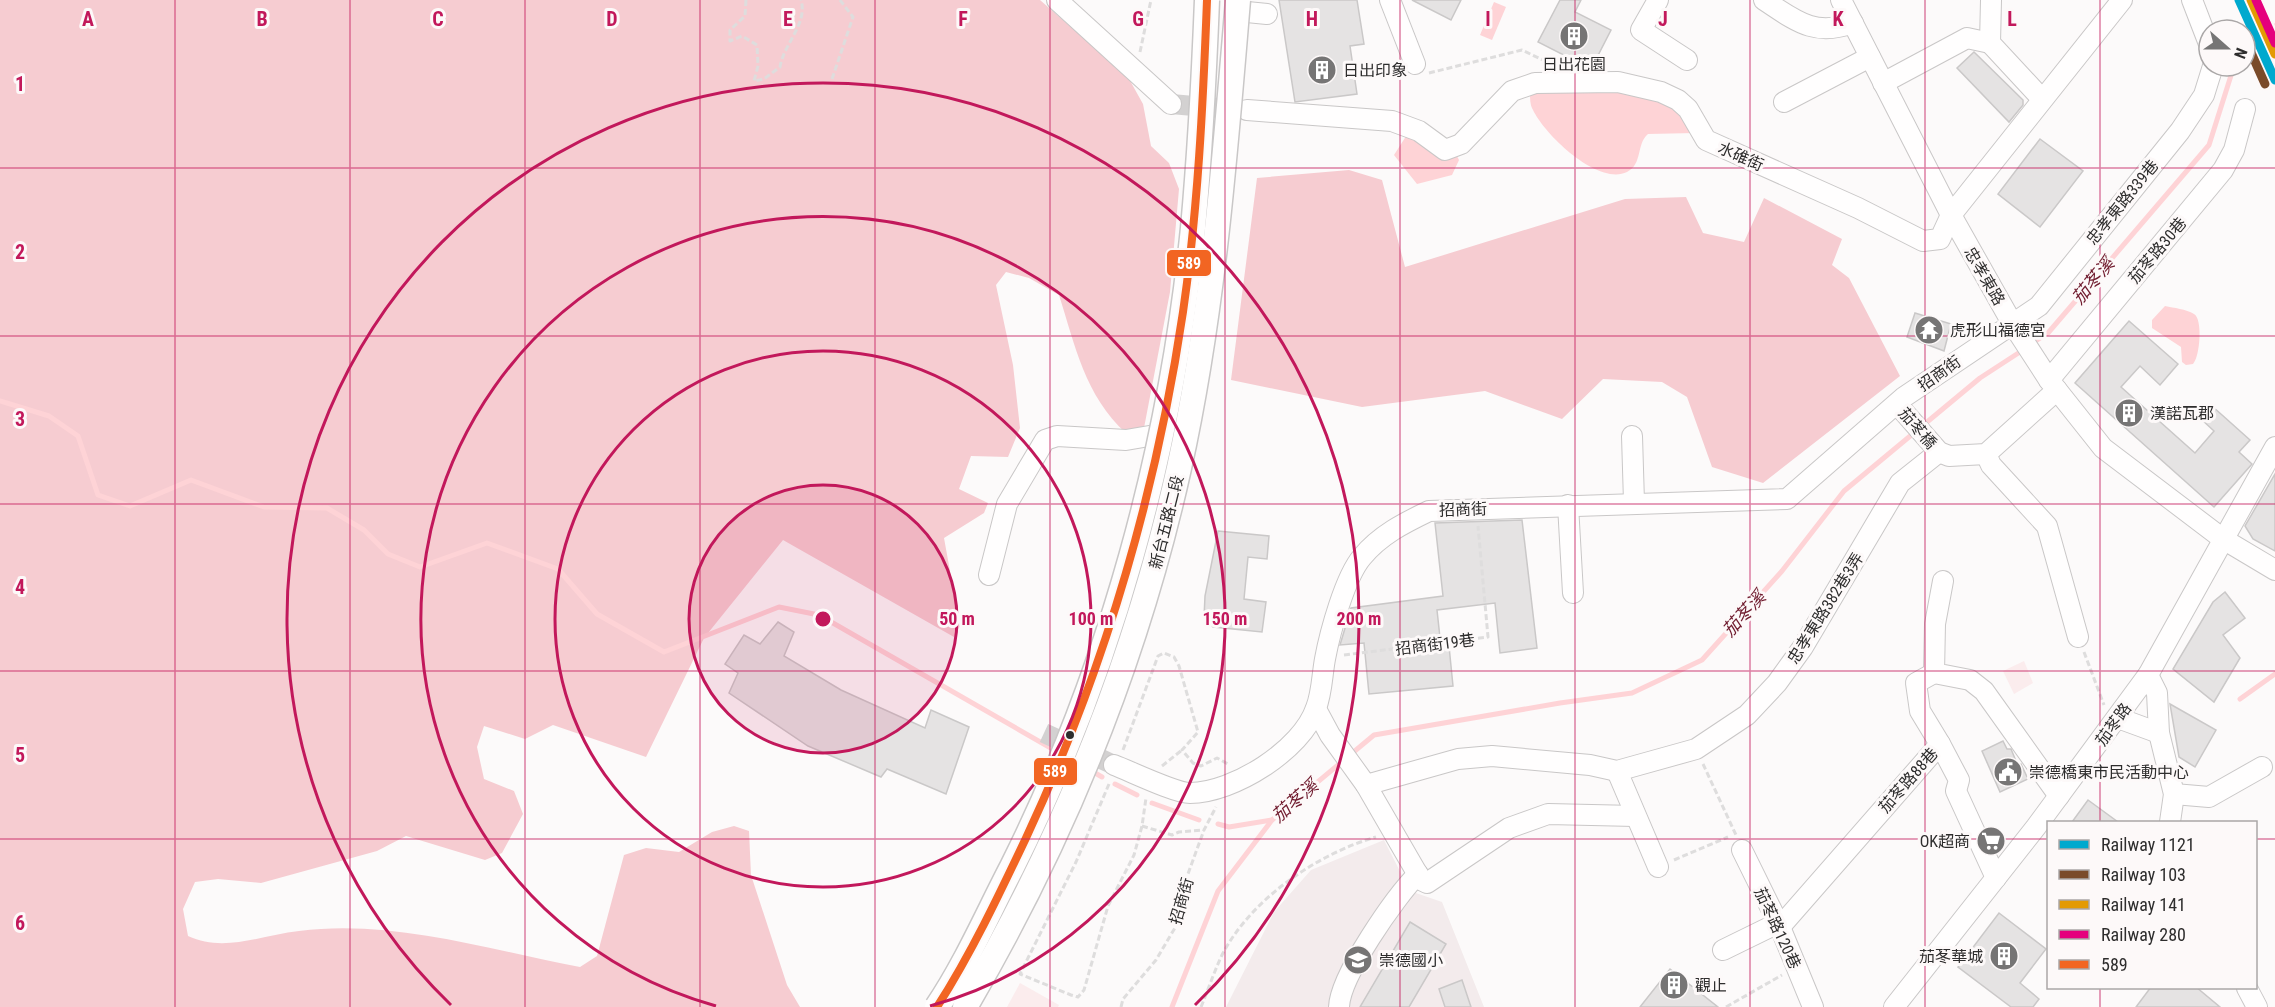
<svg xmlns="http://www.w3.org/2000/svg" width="2275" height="1007" viewBox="0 0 2275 1007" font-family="'Roboto Condensed','Noto Sans TC',sans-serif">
	<rect width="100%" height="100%" fill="#fcfafa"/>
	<path fill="#f3ebec" d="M1384 840 1410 891 1442 902 1484 1007H1226L1274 912 1311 870Z"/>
	<g fill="#fbeced">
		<path d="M2024 661 2033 683 2014 694 2003 671Z"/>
		<path d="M1020 983 1059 1005 1058 1007H1007Z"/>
	</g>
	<g fill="#f6ccd1">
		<path d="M0 0H1040L1128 77 1143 104 1151 146 1169 163 1179 189 1170 292 1144 428 1126 433C1085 396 1075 345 1059 295L1029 278 1006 272 996 285 1013 365 1020 428 1008 457 971 456 959 489 988 503 984 513 944 538 960 626 954 637 783 540 704 638 646 757 553 725 525 739 484 726 477 747 484 779 514 791 523 814 502 853 485 860 406 836 377 851 261 883 218 879 195 882 183 909 188 936C224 953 262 935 299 931 393 919 489 950 580 967L597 956 624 855 646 848 679 852 712 832 734 826 749 831 751 875 787 985 800 1007H0Z"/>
		<path d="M1349 170 1382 180 1405 267 1625 199 1686 197 1703 233 1744 242 1764 198 1842 239 1832 265 1849 278 1900 376 1763 483 1712 467 1687 397 1662 382 1603 379 1562 419 1485 391 1362 407 1231 380 1257 178Z"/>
	</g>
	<g fill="#fed3d6">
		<path d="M1494 2 1506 7 1492 40 1480 35Z"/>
		<path d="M1616 87 1673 104 1695 133 1648 134C1636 144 1643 164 1627 172 1598 186 1545 135 1533 110 1530 105 1530 98 1530 92Z"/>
		<path d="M1410 130 1456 154 1459 160 1452 175 1417 184 1394 155Z"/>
		<path d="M2165 306C2174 308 2186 309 2194 314 2203 319 2200 357 2193 364L2186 365 2182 362 2181 347 2152 328V320Z"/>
	</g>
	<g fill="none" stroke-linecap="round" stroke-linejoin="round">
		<g stroke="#fed3d6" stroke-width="5">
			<path d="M2245 49 2275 26"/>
			<path d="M2031 344 2048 333 2209 145 2234 66"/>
			<path d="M0 401 49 416 78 436 98 495 130 506 191 480 264 507 327 508 364 530 388 554 420 567 487 543 558 569 597 614 664 652 779 607 819 615 1056 751"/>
			<path d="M2240 699 2275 674"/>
			<path d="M1090 770 1102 777"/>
			<path d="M1115 784 1137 795"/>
			<path d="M1152 803 1199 820"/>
			<path d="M1218 824 1229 827 1272 820"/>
			<path d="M1172 1007 1218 891 1272 820 1374 735 1560 703 1632 693 1702 660 1782 571 1844 491 1980 378 2023 350"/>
		</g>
	</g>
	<g fill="#e5e3e3" stroke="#cac8c8" stroke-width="1.5">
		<path d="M1279 0H1357L1364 44 1350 46 1357 94 1295 102Z"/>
		<path d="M1412 0H1461L1451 20Z"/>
		<path d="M1560 0H1581L1575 12 1611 30 1591 69 1538 42Z"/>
		<path d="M1974 52 2023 100V105L2009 122 1957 68Z"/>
		<path d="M2040 139 2083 171 2040 227 1998 194Z"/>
		<path d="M1915 313 1951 324 1944 351 1907 337Z"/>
		<path d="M2129 321 2178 364 2160 385 2140 366 2121 387 2195 453 2214 431 2201 419 2212 406 2250 440 2239 452 2252 464 2214 507 2075 383Z"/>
		<path d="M2275 474V551L2253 539 2245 526Z"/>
		<path d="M1522 520 1537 648 1500 653 1495 603 1437 610 1441 647 1449 646 1453 686 1369 694 1364 643 1340 645 1351 608 1443 596 1435 523Z"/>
		<path d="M1218 531 1269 536 1267 559 1248 557 1244 599 1266 602 1262 632 1213 627 1204 618 1205 596Z"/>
		<path d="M2225 592 2245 618 2223 635 2240 658 2214 702 2173 669 2213 602Z"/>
		<path d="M778 622 794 632 784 656 841 690 925 728 931 710 969 727 946 794 887 769 881 777 808 746 729 693 738 673 725 664 744 635 760 644Z"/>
		<path d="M2170 704 2216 730 2195 767 2179 757Z"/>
		<path d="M2003 741 2007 749H2011L2018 766 2021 764 2028 779 2000 792 1982 751Z"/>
		<path d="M2088 800 2118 822H2072Z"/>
		<path d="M1999 913 2046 949 2020 983 2039 999 2033 1007H2011L1958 967Z"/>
		<path d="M1410 922 1446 944 1409 1007H1360Z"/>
		<path d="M1670 969 1718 1007H1640Z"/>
		<path d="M1462 980 1471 1007H1445L1439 989Z"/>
		<path d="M2151 987H2196L2220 1007H2136Z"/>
	</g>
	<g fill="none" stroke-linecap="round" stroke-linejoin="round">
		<g stroke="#d3d1d1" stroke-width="20" stroke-dasharray="20 10" stroke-linecap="butt">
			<path d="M1171 104 1242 110"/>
			<path d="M1044 733 1114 765"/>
		</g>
		<g stroke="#c9c7c7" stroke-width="22">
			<g id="minor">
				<path d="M1057 0 1171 104"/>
				<path d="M1390 0 1415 64"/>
				<path d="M1658 0 1641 30 1687 60"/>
				<path d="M1764 0C1796 21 1814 37 1853 23"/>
				<path d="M1841 0 1951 215 2012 323 2049 380 2103 448 2223 539 2275 570"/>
				<path d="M1991 0 1990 43 2041 98"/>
				<path d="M2192 0 2209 44"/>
				<path d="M1237 11 1267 14"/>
				<path d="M1883 83 1967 38 1990 43"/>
				<path d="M1784 102 1870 57"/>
				<path d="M1247 110 1392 121 1419 131 1445 150 1461 144 1512 91 1535 83 1618 82 1661 92 1678 100 1688 109 1706 140 1858 208 1923 241 1940 239 1951 215 2122 0"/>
				<path d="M2049 380 2223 170 2234 150 2245 109"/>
				<path d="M1897 404 1939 452 1949 456 1986 454 2057 390"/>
				<path d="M1632 436 1634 502"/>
				<path d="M1986 454 1991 465 2047 526 2078 637"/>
				<path d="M1568 505 1573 593"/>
				<path d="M989 575 1007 504 1045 440 1057 436 1126 440 1161 434"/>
				<path d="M1943 581 1935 624 1934 673 1970 680 1984 691 2059 796"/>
				<path d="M1934 673 1916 683 1920 711 1940 744"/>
				<path d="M2148 675 2157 693 2159 733 2174 794 2170 822"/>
				<path d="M1316 709 1330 735 1366 785 1421 880 1427 883 1509 828 1548 814 1635 816"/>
				<path d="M2118 718 2159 733"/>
				<path d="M1114 765C1130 771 1175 793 1190 793 1233 793 1302 750 1316 708 1322 693 1322 675 1325 659 1330 632 1345 577 1362 557 1380 535 1404 523 1429 511L1787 499 1904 397 2039 306 2180 131 2204 95 2213 66"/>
				<path d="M1617 771 1658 867"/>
				<path d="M1366 785 1458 759 1492 756 1590 765 1617 771 1696 749 1747 715 1777 683 1803 647 1900 483 1939 452"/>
				<path d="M2174 794 2209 797 2262 767"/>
				<path d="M1742 850 1780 927 1813 1007"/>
				<path d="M1780 927 1940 744 1959 780 1956 791 1996 878"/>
				<path d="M1723 950 1778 923"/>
				<path d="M2247 988 2257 1007"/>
				<path d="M1339 1007C1340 976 1395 897 1418 874"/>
				<path d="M1894 1007 2036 827 2148 675 2275 447"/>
			</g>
		</g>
		<g stroke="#dedddd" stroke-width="3" stroke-dasharray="6 3" stroke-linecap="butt">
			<path d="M746 0 745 16 730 30V41L742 36 757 45 758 66 754 81 764 79 780 67C784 43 808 24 801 0"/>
			<path d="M1140 52 1151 0"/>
			<path d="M1429 73 1522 50 1549 63"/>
			<path d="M832 79 853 17 840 0"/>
			<path d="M2084 652 2104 705"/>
			<path d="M1344 655 1488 637 1478 526"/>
			<path d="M1123 750 1158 656 1164 653 1174 657 1179 666 1198 732 1182 750 1193 763 1201 766 1217 758 1228 764"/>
			<path d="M1703 764 1736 835"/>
			<path d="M1162 766 1182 750"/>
			<path d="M1109 784 1076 862 1020 974 1071 995 1078 997 1084 990 1108 906 1134 855 1142 826 1146 798"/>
			<path d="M1142 826 1172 835 1179 832 1204 830"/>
			<path d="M1674 860 1728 837"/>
			<path d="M1121 1007 1123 999 1156 960 1179 921 1185 882 1204 830 1216 807"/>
			<path d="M1201 1007C1208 990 1214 972 1222 955 1251 899 1317 854 1376 837"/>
			<path d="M1726 1007 1782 975"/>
		</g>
		<use href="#minor" stroke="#fffefe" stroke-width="20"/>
		<g stroke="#c9c7c7" stroke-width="27" stroke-linecap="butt">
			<g id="major-bridge">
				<path d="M937 1007C966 964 988 913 1012 867 1111 669 1171 448 1193 228 1200 152 1204 76 1207 0"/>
				<path d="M965 1007C1063 840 1137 657 1179 468 1213 314 1225 156 1238 0"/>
			</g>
		</g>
		<use href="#major-bridge" stroke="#fffefe" stroke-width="24"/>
		<g stroke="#fdf9f9" stroke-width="12">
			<path id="bus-1" d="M937 1007C971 954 999 895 1026 838 1104 671 1156 494 1183 312 1198 209 1203 104 1207 0"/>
		</g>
		<use href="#bus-1" stroke="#f26522" stroke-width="8"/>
		<g stroke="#fdf9f9" stroke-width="14">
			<path id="rail-1" d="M2239 0 2275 80"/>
		</g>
		<g stroke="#fdf9f9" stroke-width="14">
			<path id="rail-2" d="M2245 39 2265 84"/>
		</g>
		<g stroke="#fdf9f9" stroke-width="14">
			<path id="rail-3" d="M2251 0 2275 54"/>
		</g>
		<g stroke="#fdf9f9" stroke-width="14">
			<path id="rail-4" d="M2256 0 2275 43"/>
		</g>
		<use href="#rail-1" stroke="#00a9ce" stroke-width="9"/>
		<use href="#rail-2" stroke="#7a4b2a" stroke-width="9"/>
		<use href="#rail-3" stroke="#e39a04" stroke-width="9"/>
		<use href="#rail-4" stroke="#e5007d" stroke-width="9"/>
	</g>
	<path fill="none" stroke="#c2185b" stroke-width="1.5" stroke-opacity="0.55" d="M175 0V1007M350 0V1007M525 0V1007M700 0V1007M875 0V1007M1050 0V1007M1225 0V1007M1400 0V1007M1575 0V1007M1750 0V1007M1925 0V1007M2100 0V822M0 168H2275M0 336H2275M0 504H2275M0 671H2275M0 839H2048M2256 839H2275M2100 988V1007"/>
	<circle cx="823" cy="619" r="134" fill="#c2185b" fill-opacity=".12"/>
	<g fill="none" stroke="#c2185b" stroke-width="3">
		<circle cx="823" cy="619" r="134"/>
		<circle cx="823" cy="619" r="268"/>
		<path d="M716 1006A402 402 0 1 1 930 1006"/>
		<path d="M451 1005A536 536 0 1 1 1195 1005"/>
	</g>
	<defs>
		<g id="building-disc" transform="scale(1.5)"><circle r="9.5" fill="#767575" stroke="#fdf9f9"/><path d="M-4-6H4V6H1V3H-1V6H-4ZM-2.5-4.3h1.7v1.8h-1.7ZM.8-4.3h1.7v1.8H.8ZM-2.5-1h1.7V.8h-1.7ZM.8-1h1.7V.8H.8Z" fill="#fff"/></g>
		<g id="temple-disc" transform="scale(1.5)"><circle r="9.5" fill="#767575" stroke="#fdf9f9"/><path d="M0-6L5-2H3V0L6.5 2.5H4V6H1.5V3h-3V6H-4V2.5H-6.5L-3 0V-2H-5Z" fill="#fff"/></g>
		<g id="civic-disc" transform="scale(1.5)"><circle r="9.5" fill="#767575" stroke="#fdf9f9"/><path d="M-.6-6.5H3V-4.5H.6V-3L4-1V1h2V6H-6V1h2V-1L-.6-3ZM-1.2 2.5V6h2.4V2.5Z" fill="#fff"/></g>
		<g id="supermarket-disc" transform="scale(1.5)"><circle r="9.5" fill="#767575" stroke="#fdf9f9"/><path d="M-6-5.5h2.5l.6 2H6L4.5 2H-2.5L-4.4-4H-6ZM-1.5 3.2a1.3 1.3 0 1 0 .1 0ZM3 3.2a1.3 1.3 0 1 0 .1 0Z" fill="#fff"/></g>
		<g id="school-disc" transform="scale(1.5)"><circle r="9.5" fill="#767575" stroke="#fdf9f9"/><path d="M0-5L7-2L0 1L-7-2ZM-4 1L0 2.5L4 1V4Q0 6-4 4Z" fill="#fff"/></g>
	</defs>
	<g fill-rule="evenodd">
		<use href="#building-disc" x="1574" y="36"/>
		<use href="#building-disc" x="1322" y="70"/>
		<use href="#temple-disc" x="1929" y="330"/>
		<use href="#building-disc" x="2129" y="413"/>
		<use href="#civic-disc" x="2008" y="772"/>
		<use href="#supermarket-disc" x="1991" y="841"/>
		<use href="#building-disc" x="2004" y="956"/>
		<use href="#school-disc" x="1358" y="960"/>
		<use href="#building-disc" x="1674" y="985"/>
	</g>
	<circle fill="#2e2d2d" stroke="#fdf9f9" stroke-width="2" cx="1070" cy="735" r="5"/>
	<g text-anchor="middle" stroke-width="6" stroke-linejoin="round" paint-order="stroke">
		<g font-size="16" fill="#2e2d2d" stroke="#fdf9f9" text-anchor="start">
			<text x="1574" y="70" text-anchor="middle">日出花園</text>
			<text x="1343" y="76">日出印象</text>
			<text x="1950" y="336">虎形山福德宮</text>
			<text x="2150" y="419">漢諾瓦郡</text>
			<text x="2029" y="778">崇德橋東市民活動中心</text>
			<text x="1970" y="847" text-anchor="end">OK超商</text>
			<text x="1983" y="962" text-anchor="end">茄苳華城</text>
			<text x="1379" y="966">崇德國小</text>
			<text x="1695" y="991">觀止</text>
		</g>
		<g font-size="16" fill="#2e2d2d" stroke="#fdf9f9">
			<text transform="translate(1741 156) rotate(24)" y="6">水碓街</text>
			<text transform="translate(2122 202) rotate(-51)" y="6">忠孝東路339巷</text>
			<text transform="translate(2157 250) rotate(-50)" y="6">茄苳路30巷</text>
			<text transform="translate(1985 276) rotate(60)" y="6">忠孝東路</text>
			<text transform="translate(1939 373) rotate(-35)" y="6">招商街</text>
			<text transform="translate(1918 428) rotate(49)" y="6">茄苳橋</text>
			<text transform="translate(1463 509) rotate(-2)" y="6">招商街</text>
			<text transform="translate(1166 522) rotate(-76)" y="6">新台五路二段</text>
			<text transform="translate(1825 608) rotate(-58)" y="6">忠孝東路382巷3弄</text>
			<text transform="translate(1435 644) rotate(-7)" y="6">招商街19巷</text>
			<text transform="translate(2113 724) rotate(-54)" y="6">茄苳路</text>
			<text transform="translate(1908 780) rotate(-49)" y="6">茄苳路88巷</text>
			<text transform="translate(1181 901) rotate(-74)" y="6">招商街</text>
			<text transform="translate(1778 928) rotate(65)" y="6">茄苳路120巷</text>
		</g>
		<g font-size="18" font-style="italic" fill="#6f1a2d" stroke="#fdf9f9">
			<text transform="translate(2093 281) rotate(-50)" y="6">茄苳溪</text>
			<text transform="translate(1744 614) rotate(-48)" y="6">茄苳溪</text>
			<text transform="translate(1295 801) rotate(-41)" y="6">茄苳溪</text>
		</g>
	</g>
	<g font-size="20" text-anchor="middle" font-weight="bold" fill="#c2185b" stroke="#fdf9f9" stroke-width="6" stroke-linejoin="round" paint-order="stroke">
		<text x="88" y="26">A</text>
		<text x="262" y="26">B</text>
		<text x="438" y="26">C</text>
		<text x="612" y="26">D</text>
		<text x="788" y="26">E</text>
		<text x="963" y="26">F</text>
		<text x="1138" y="26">G</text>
		<text x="1312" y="26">H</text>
		<text x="1488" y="26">I</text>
		<text x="1663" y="26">J</text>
		<text x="1838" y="26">K</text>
		<text x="2012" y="26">L</text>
		<text x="20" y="91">1</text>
		<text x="20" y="259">2</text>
		<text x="20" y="426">3</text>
		<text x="20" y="594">4</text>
		<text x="20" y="762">5</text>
		<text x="20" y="930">6</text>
	</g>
	<circle cx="823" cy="619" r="9" fill="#c2185b" stroke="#fdf9f9" stroke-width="3"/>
	<g font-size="18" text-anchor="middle" font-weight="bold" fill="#c2185b" stroke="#fdf9f9" stroke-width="6" stroke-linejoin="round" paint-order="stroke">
		<text x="957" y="625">50 m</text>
		<text x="1091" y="625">100 m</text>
		<text x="1225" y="625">150 m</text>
		<text x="1359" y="625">200 m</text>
	</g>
	<g stroke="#fdf9f9" stroke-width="2">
		<rect x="1166" y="249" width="46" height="28" rx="6" fill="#f26522"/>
		<rect x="1033" y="757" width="45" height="29" rx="6" fill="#f26522"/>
	</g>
	<g font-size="16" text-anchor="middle" font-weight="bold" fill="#fff">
		<text x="1189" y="269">589</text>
		<text x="1055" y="777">589</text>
	</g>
	<rect x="2047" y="821" width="210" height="168" fill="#fdf9f9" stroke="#aaa7a7" stroke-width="1.5"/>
	<rect x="2059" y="840" width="30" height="9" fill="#00a9ce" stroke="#aaa7a7" stroke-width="1.5"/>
	<text x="2101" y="851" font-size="18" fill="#2e2d2d">Railway 1121</text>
	<rect x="2059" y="870" width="30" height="9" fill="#7a4b2a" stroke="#aaa7a7" stroke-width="1.5"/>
	<text x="2101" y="881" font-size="18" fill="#2e2d2d">Railway 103</text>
	<rect x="2059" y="900" width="30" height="9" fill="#e39a04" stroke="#aaa7a7" stroke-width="1.5"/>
	<text x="2101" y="911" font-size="18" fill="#2e2d2d">Railway 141</text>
	<rect x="2059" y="930" width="30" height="9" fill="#e5007d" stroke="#aaa7a7" stroke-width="1.5"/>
	<text x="2101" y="941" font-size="18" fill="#2e2d2d">Railway 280</text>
	<rect x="2059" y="960" width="30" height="9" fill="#f26522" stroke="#aaa7a7" stroke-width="1.5"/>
	<text x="2101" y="971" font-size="18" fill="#2e2d2d">589</text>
	<g transform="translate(2227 48) rotate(111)"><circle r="28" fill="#fdf9f9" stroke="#aaa7a7" stroke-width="1.5"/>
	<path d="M0-4.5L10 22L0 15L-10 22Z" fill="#767575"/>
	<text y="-9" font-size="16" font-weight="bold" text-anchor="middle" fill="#2e2d2d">N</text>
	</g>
</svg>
